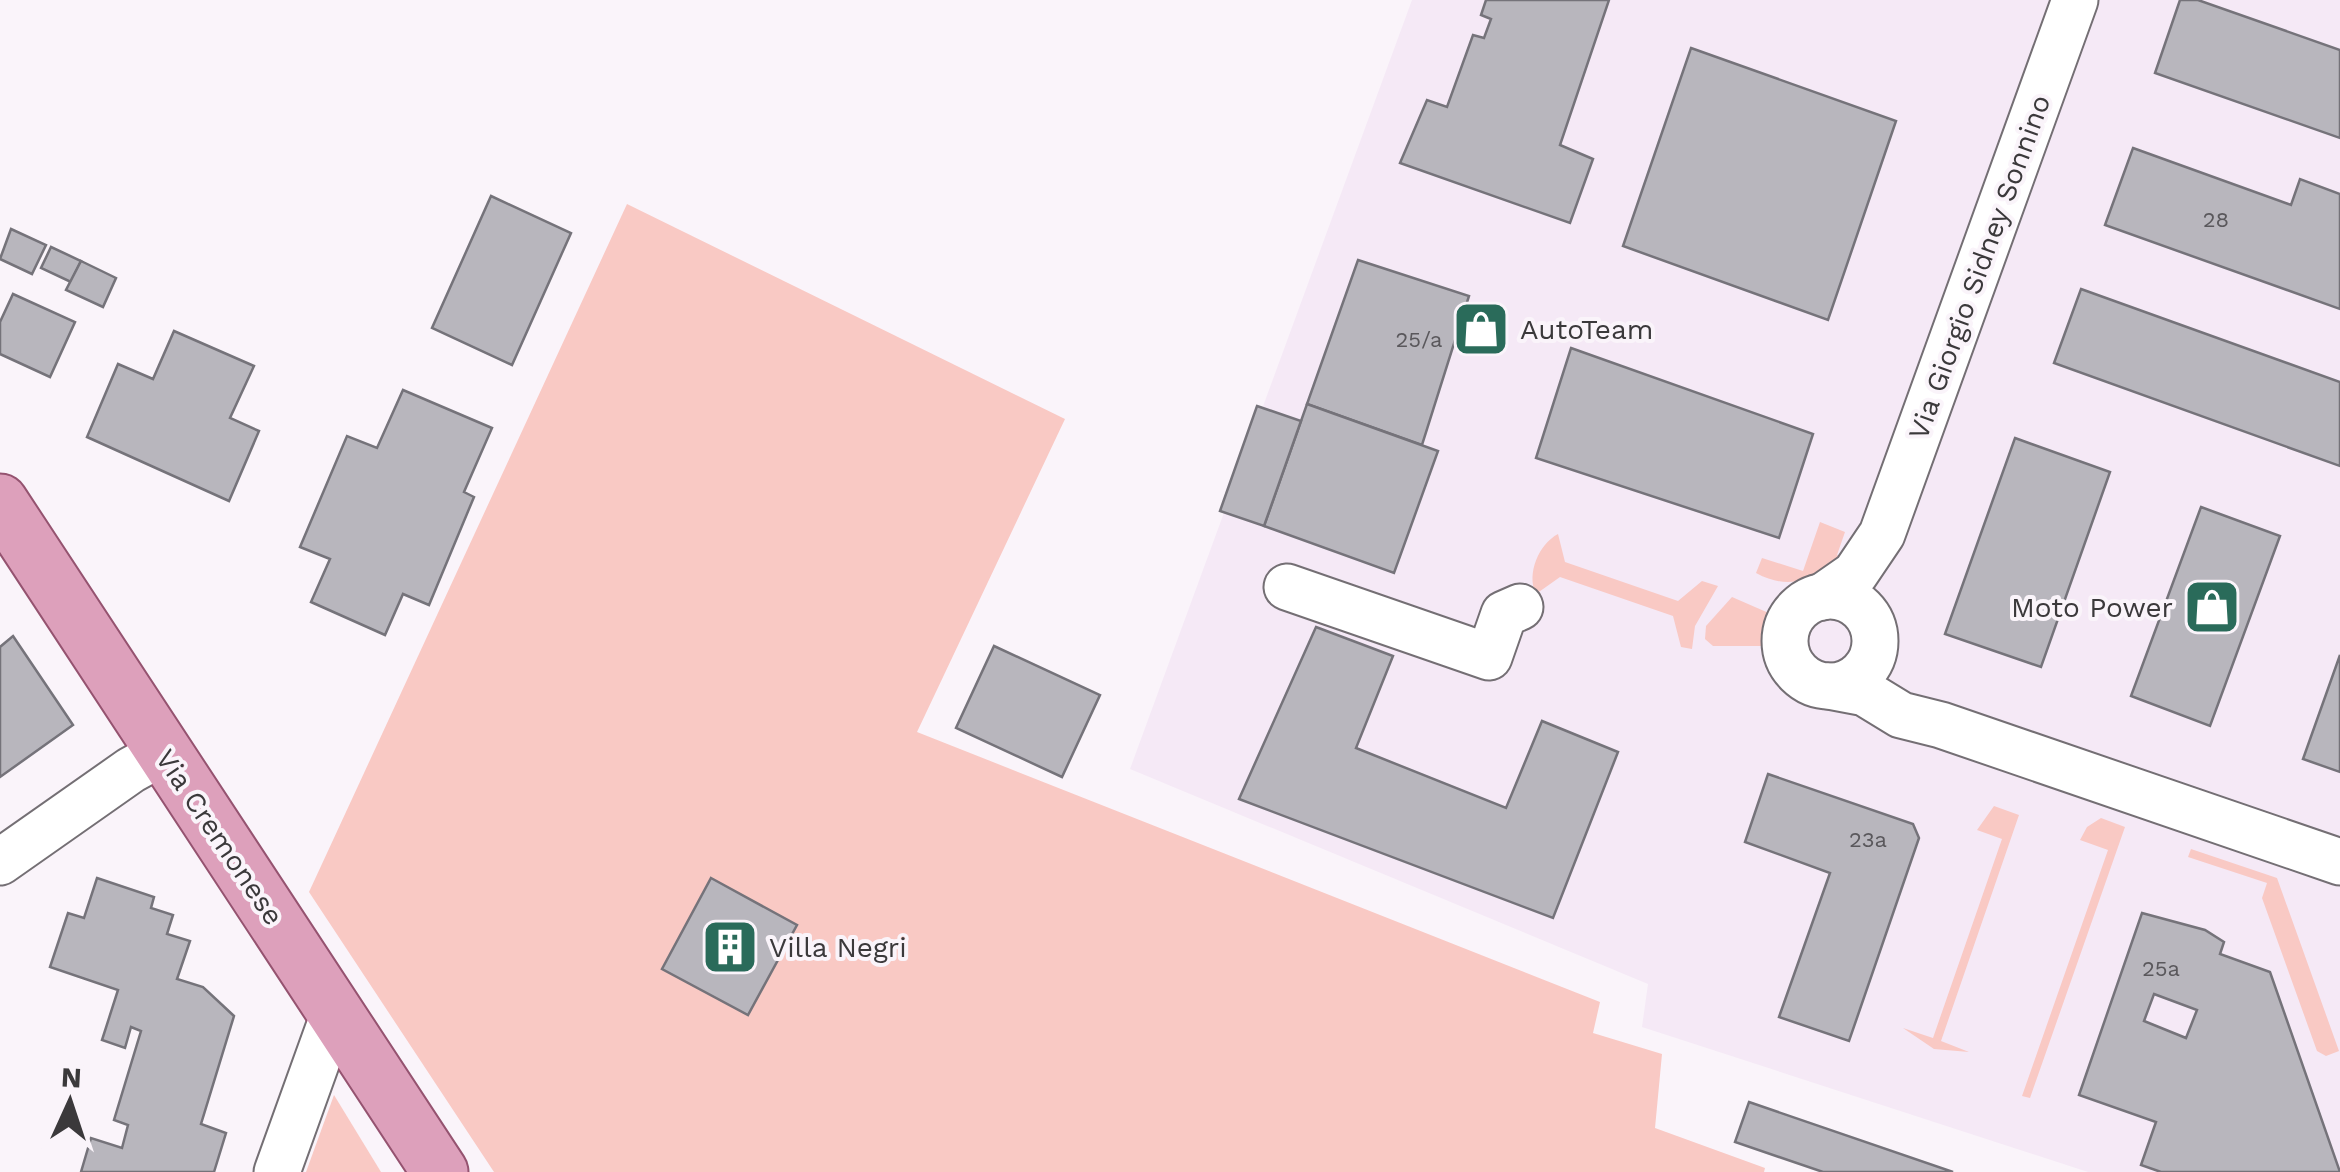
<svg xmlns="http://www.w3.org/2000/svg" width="2340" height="1172" viewBox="0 0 2340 1172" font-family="'Work Sans',sans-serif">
	<rect width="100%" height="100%" fill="#faf4fa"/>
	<path fill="#f5e9f6" d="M1412 0H2340V1172H2088L1642 1027 1648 984 1130 769Z"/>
	<g fill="#f9c9c4">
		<path d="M627 204 1065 419 917 732 1600 1002 1593 1033 1662 1054 1655 1128 1765 1168 1764 1172H494L309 892Z"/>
		<path d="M1820 522 1845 532 1837 555 1844 558C1814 578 1791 592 1756 573L1762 558 1803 571Z"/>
		<path d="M1558 534 1565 562 1678 601 1702 581 1718 586 1695 626 1692 649 1681 647 1673 616 1560 577 1536 594C1526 574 1539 544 1558 534Z"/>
		<path d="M1732 597 1771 614 1762 646H1713L1705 639 1706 626Z"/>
		<path d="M1994 806 2019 815 1941 1041 1969 1052 1934 1049 1903 1028 1933 1038 2002 839 1977 830Z"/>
		<path d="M2101 818 2125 827 2030 1098 2022 1096 2108 850 2080 840 2087 827Z"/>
		<path d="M2191 849 2277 878 2339 1051 2326 1056 2317 1051 2262 898 2267 883 2188 857Z"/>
		<path d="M334 1095 381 1172H306Z"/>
	</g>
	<g fill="#b8b6bd" stroke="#75737a" stroke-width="2.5" fill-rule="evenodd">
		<path d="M1486 0H1609L1560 145 1593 159 1570 223 1400 163 1427 100 1447 107 1473 35 1484 38 1491 19 1481 15Z"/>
		<path d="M2180 0H2198L2340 50V138L2155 73Z"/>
		<path d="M1691 48 1896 121 1828 320 1623 246Z"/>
		<path d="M2133 148 2291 205 2300 179 2340 194V309L2105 225Z"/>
		<path d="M491 196 571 233 512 365 432 328Z"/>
		<path d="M11 229 46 245 32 274 0 259Z"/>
		<path d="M51 247 81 261 71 282 41 268Z"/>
		<path d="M1358 260 1469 296 1422 445 1307 404Z"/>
		<path d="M81 261 116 278 103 307 66 290Z"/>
		<path d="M2081 289 2340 382V466L2054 363Z"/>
		<path d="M13 294 75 322 50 377 0 354V322Z"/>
		<path d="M174 331 254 366 230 418 259 431 229 501 87 437 118 364 153 379Z"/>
		<path d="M1571 348 1813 434 1779 538 1536 458Z"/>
		<path d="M403 390 492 428 464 492 474 497 429 605 403 594 385 635 311 602 330 559 300 547 347 436 377 448Z"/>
		<path d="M1307 404 1438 451 1394 573 1264 526Z"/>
		<path d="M1257 406 1301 421 1264 526 1220 511Z"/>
		<path d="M2015 438 2110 472 2041 667 1945 634Z"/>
		<path d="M2201 507 2280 536 2210 726 2131 696Z"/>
		<path d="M1316 627 1393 656 1356 748 1506 808 1542 721 1618 752 1553 918 1239 799Z"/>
		<path d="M13 636 73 725 0 777V647Z"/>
		<path d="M994 646 1100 695 1062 777 956 728Z"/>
		<path d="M2340 655V772L2303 759Z"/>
		<path d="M1768 774 1913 824 1919 838 1849 1041 1779 1017 1830 873 1745 842Z"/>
		<path d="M97 878 154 897 151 908 173 915 167 934 190 941 177 979 203 987 234 1016 201 1124 226 1133 214 1172H81L91 1138 122 1148 128 1125 114 1120 141 1031 131 1027 125 1048 102 1040 118 990 50 967 68 913 84 918Z"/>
		<path d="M711 878 797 925 748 1015 662 969Z"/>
		<path d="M2142 913 2205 930 2224 942 2220 954 2270 972 2340 1172H2161L2141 1165 2156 1122 2079 1095ZM2154 994 2197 1010 2186 1038 2144 1021Z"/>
		<path d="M1749 1102 1953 1172H1823L1735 1142Z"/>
	</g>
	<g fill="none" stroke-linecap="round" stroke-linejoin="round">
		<g stroke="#746f74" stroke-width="49">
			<g id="minor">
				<path d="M1287 587 1489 657 1504 614 1520 607"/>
				<circle cx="1830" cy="641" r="45"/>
				<path d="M1822 597 1855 574 1882 534 2075 0"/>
				<path d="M1828 686 1865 693 1901 715 1941 725 2340 862"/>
				<path d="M0 862 131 770 162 753"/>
				<path d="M277 1172 336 1008"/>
			</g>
		</g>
		<g stroke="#955370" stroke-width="59">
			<path id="major" d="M0 502 440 1172"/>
		</g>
		<use href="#minor" stroke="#fff" stroke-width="45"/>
		<use href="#major" stroke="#dda0bb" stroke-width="55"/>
	</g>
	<defs>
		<g id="shop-square" transform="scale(2.875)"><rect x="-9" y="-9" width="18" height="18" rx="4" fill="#2a6b5a" stroke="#faf4fa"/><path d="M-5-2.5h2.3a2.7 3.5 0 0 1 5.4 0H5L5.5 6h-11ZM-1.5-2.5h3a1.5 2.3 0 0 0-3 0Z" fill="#fff"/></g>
		<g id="building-square" transform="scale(2.875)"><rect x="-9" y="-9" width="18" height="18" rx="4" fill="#2a6b5a" stroke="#faf4fa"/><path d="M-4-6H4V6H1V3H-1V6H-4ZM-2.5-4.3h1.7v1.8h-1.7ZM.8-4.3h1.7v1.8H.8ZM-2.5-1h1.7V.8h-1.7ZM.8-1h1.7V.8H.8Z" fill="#fff"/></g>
	</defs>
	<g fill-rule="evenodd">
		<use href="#shop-square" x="1481" y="329"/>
		<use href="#shop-square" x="2212" y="607"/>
		<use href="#building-square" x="730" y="947"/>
	</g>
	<g text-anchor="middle" stroke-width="8" stroke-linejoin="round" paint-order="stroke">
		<g font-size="22" fill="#5a585c">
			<text x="2216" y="227">28</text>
			<text x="1419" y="347">25/a</text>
			<text x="1868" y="847">23a</text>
			<text x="2161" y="976">25a</text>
		</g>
		<g font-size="28" fill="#3b393b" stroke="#faf4fa">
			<text transform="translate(1979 267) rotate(-70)" y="10">Via Giorgio Sidney Sonnino</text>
			<text transform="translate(220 837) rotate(56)" y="10">Via Cremonese</text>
		</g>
		<g font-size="28" fill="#3b393b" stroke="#faf4fa" text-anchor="start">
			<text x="1520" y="339">AutoTeam</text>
			<text x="2173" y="617" text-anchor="end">Moto Power</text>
			<text x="769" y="957">Villa Negri</text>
		</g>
	</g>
	<g transform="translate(70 1102) rotate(3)" stroke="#faf4fa" stroke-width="8" paint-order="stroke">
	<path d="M0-8L18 38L0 25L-18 38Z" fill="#3b393b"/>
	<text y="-15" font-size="28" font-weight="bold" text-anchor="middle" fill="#3b393b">N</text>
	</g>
</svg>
